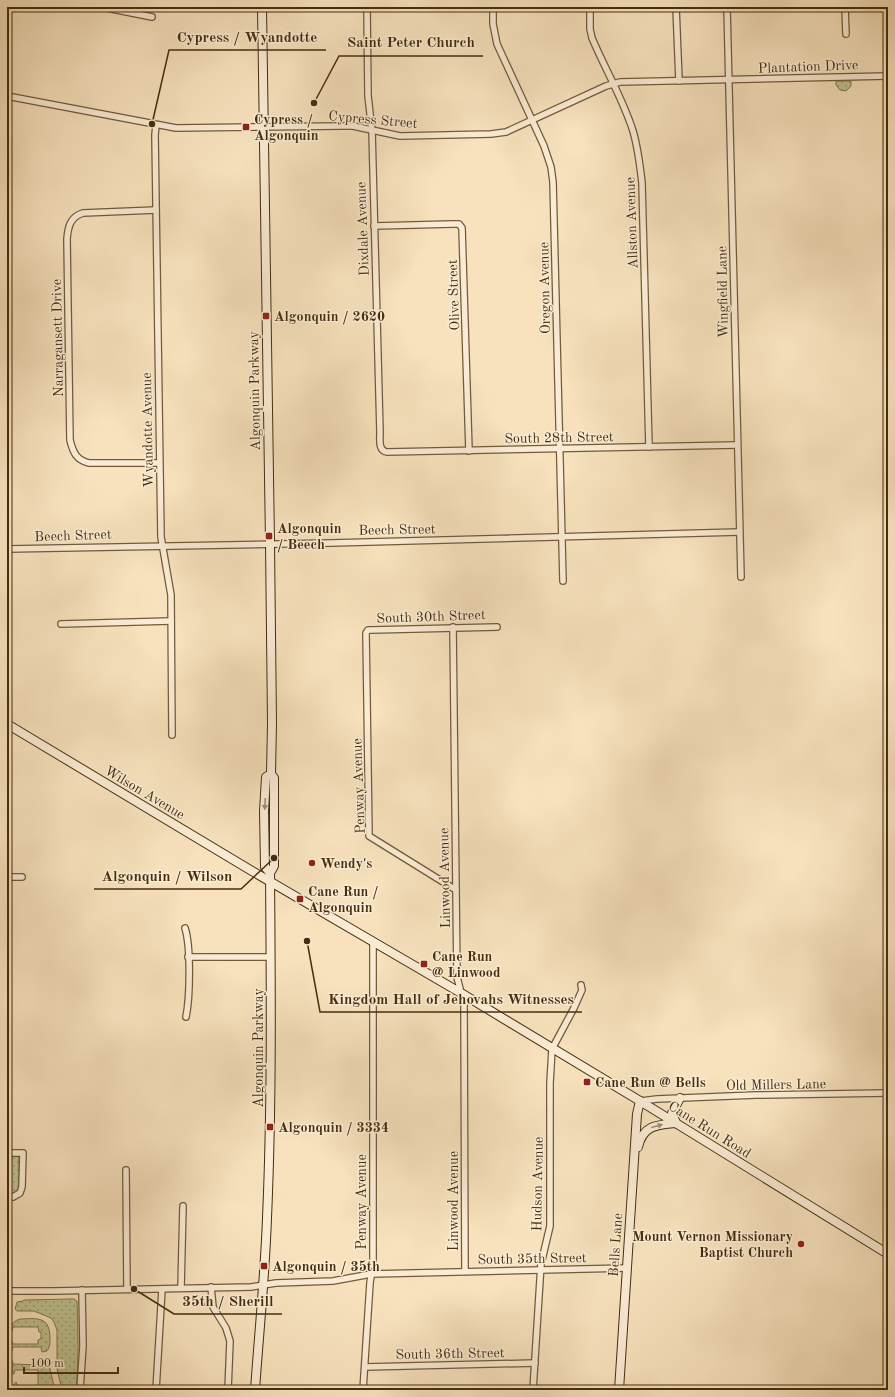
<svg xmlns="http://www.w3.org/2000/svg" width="895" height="1397" viewBox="0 0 895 1397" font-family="'Old Standard TT',serif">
	<defs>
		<pattern id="grass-dots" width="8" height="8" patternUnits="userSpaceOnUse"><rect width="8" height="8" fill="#bec390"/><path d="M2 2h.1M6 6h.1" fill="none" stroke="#9c9f74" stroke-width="1.8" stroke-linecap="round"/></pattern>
	</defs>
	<rect width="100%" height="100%" fill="#f7e2bd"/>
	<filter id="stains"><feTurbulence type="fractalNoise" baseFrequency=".005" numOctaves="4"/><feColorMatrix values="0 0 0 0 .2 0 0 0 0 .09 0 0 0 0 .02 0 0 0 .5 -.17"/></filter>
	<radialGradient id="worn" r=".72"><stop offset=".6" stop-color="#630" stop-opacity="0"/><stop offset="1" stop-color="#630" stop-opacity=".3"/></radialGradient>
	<g fill="url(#grass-dots)" stroke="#827850">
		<path d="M836 81H851V86L846 91 840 90 836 85Z"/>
		<path d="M7 1155 18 1156 19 1158V1188C17 1193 12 1196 7 1193Z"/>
		<path d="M72 1299H74L77 1301C78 1331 79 1360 76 1390H62L57 1369V1330L54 1322 51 1318 34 1311H17L15 1309 17 1302 23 1301 24 1300Z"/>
		<path d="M21 1319C39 1318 50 1317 50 1339 50 1343 50 1347 47 1351L42 1352 41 1347H13L12 1351 10 1352 11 1339 13 1344H38V1340L41 1339V1332H39L38 1327H13L12 1331 11 1332C10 1325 14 1320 21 1319Z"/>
		<path d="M11 1360H12L13 1364 40 1365 41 1360 47 1361 49 1365 55 1390H14V1384L16 1382 18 1387H38V1370H15L14 1374H13Z"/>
	</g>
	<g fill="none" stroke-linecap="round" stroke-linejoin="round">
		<g stroke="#725a3a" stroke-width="8">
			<g id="street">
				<path d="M102 7 152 17"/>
				<path d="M367 7 368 96 372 131 380 432C380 439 378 451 387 452L737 445"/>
				<path d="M493 7V24L497 44 544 146 551 167 553 182 563 581"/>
				<path d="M590 7V29L592 38C605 69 623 99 633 131 638 148 640 165 642 183L649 447"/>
				<path d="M676 7 679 81"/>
				<path d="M727 7 741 577"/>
				<path d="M845 7 846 34"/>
				<path d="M7 96 176 128 342 126H353L400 136 491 134 506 132 606 86 620 82 888 76"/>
				<path d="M156 125 155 135 161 537 171 595 172 735"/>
				<path d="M156 210 83 213C70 217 68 227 67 239L70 440C73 452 76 460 89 463H159"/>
				<path d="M374 226 453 224H459L462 228 469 451"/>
				<path d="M7 549 331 543 739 532"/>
				<path d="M61 624 171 621"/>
				<path d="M453 627 457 977 464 1005 465 1271"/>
				<path d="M7 877H22"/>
				<path d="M456 890 369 836 366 633 368 630H372L497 627"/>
				<path d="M185 928C191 947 190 997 186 1017"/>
				<path d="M188 957H270"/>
				<path d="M641 1101 657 1099 756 1095 888 1093"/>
				<path d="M7 1153H23L22 1187 20 1193 13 1197 7 1196"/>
				<path d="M126 1170 127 1289"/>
				<path d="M211 1287 213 1307 226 1328 230 1341 228 1390"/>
				<path d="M181 1288 183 1206"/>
				<path d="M7 1291H54L251 1287 276 1283 333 1281 371 1274 627 1268"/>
				<path d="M365 1367 535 1363"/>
				<path d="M80 1390 83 1346 82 1290"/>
				<path d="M156 1390 162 1289"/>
				<path d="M363 1390 370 1283 373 1264V942"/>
				<path d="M533 1390 541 1264 550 1226V1083L552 1049 574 1008 582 990 581 985"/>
			</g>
		</g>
		<g stroke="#452d0f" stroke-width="10">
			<g id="secondary">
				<path d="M7 724 252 871 461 993 640 1101 888 1254"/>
				<path d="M270 873 265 867 264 811 266 777 271 774"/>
				<path d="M638 1147C643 1125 657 1125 676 1123L672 1113 680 1098"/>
				<path d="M255 1390C259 1333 265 1275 267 1218 272 1103 271 988 270 873L274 866V778L271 774 272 723 270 543 262 7"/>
				<path d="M619 1390 637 1114 640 1101"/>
			</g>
		</g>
		<use href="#street" stroke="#faecd4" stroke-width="5.5"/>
		<use href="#secondary" stroke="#faecd4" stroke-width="8"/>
	</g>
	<defs><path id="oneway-solid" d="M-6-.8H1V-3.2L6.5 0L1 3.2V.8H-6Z"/></defs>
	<g fill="#a08c72">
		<use href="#oneway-solid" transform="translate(265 804) rotate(93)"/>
		<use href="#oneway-solid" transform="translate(657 1126) rotate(-15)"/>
	</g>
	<g fill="#8f2418" stroke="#faecd4" stroke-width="1.5">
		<rect x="242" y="123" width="8" height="8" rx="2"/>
		<rect x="262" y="312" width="8" height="8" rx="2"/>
		<rect x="265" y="532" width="8" height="8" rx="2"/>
		<circle cx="312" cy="863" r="4"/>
		<rect x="296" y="895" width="8" height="8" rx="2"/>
		<rect x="420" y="960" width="8" height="8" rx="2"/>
		<rect x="583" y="1078" width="8" height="8" rx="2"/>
		<rect x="266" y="1123" width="8" height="8" rx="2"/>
		<circle cx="801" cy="1244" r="4"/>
		<rect x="260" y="1262" width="8" height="8" rx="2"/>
	</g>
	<g text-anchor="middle" stroke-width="3" stroke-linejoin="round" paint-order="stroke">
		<g font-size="14" fill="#452d0f" stroke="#faecd4">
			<text transform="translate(808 66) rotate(-2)" y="5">Plantation Drive</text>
			<text transform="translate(373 119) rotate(5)" y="5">Cypress Street</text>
			<text transform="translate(631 223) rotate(-92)" y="5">Allston Avenue</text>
			<text transform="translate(362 229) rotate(-92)" y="5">Dixdale Avenue</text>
			<text transform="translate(544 288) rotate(-91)" y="5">Oregon Avenue</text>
			<text transform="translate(722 292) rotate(-91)" y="5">Wingfield Lane</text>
			<text transform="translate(453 295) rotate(-92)" y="5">Olive Street</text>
			<text transform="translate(57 338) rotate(-91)" y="5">Narragansett Drive</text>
			<text transform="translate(254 391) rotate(-91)" y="5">Algonquin Parkway</text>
			<text transform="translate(147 430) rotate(-91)" y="5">Wyandotte Avenue</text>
			<text transform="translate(559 437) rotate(-1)" y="5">South 28th Street</text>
			<text transform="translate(397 529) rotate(-1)" y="5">Beech Street</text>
			<text transform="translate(73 535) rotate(-2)" y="5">Beech Street</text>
			<text transform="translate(431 616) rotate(-2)" y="5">South 30th Street</text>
			<text transform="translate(358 786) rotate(-92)" y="5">Penway Avenue</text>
			<text transform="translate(145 792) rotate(31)" y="5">Wilson Avenue</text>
			<text transform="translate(444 878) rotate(-91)" y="5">Linwood Avenue</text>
			<text transform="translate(258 1048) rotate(-90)" y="5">Algonquin Parkway</text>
			<text transform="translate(776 1084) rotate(-1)" y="5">Old Millers Lane</text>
			<text transform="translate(710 1129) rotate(32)" y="5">Cane Run Road</text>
			<text transform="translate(537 1184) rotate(-89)" y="5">Hudson Avenue</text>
			<text transform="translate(453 1201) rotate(-90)" y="5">Linwood Avenue</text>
			<text transform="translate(361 1202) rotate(-90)" y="5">Penway Avenue</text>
			<text transform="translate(615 1245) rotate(-86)" y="5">Bells Lane</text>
			<text transform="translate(532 1258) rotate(-1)" y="5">South 35th Street</text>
			<text transform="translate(450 1353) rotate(-1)" y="5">South 36th Street</text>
		</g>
		<g font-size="14" font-weight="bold" fill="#452d0f" stroke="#faecd4" text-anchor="start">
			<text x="254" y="124">Cypress /<tspan x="254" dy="16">Algonquin</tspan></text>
			<text x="274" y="321">Algonquin / 2620</text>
			<text x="277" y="533">Algonquin<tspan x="277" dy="16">/ Beech</tspan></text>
			<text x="320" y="868">Wendy's</text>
			<text x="308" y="896">Cane Run /<tspan x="308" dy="16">Algonquin</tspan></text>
			<text x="432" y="961">Cane Run<tspan x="432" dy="16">@ Linwood</tspan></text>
			<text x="595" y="1087">Cane Run @ Bells</text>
			<text x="278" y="1132">Algonquin / 3334</text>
			<text x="793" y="1241" text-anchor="end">Mount Vernon Missionary<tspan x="793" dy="16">Baptist Church</tspan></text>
			<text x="272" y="1271">Algonquin / 35th</text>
		</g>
	</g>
	<path fill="none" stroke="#452d0f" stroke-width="1.5" d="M152 124L169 50H326M314 103L339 56H483M274 858L241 889H94M307 941L320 1012H582M134 1289L174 1314H282"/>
	<g fill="#452d0f" stroke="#faecd4" stroke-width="1.5">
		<circle cx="152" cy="124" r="4"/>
		<circle cx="314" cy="103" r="4"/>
		<circle cx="274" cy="858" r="4"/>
		<circle cx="307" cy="941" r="4"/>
		<circle cx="134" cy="1289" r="4"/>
	</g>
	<g font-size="15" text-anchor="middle" font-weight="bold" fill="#452d0f" stroke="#faecd4" stroke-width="3" stroke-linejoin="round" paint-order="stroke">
		<text x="247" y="42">Cypress / Wyandotte</text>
		<text x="411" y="47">Saint Peter Church</text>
		<text x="167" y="881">Algonquin / Wilson</text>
		<text x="451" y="1004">Kingdom Hall of Jehovahs Witnesses</text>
		<text x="228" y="1306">35th / Sherill</text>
	</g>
	<rect width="895" height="1397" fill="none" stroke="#f7e2bd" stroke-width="24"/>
	<rect x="8" y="8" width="879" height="1381" fill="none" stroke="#452d0f" stroke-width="2"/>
	<rect x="12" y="12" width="871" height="1373" fill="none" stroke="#452d0f"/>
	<path d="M24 1367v6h94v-6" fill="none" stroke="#452d0f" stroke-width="2"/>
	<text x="30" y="1367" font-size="12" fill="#452d0f" stroke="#faecd4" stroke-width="3" paint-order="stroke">100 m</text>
	<rect width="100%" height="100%" filter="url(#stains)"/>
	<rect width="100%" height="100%" fill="url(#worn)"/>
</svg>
